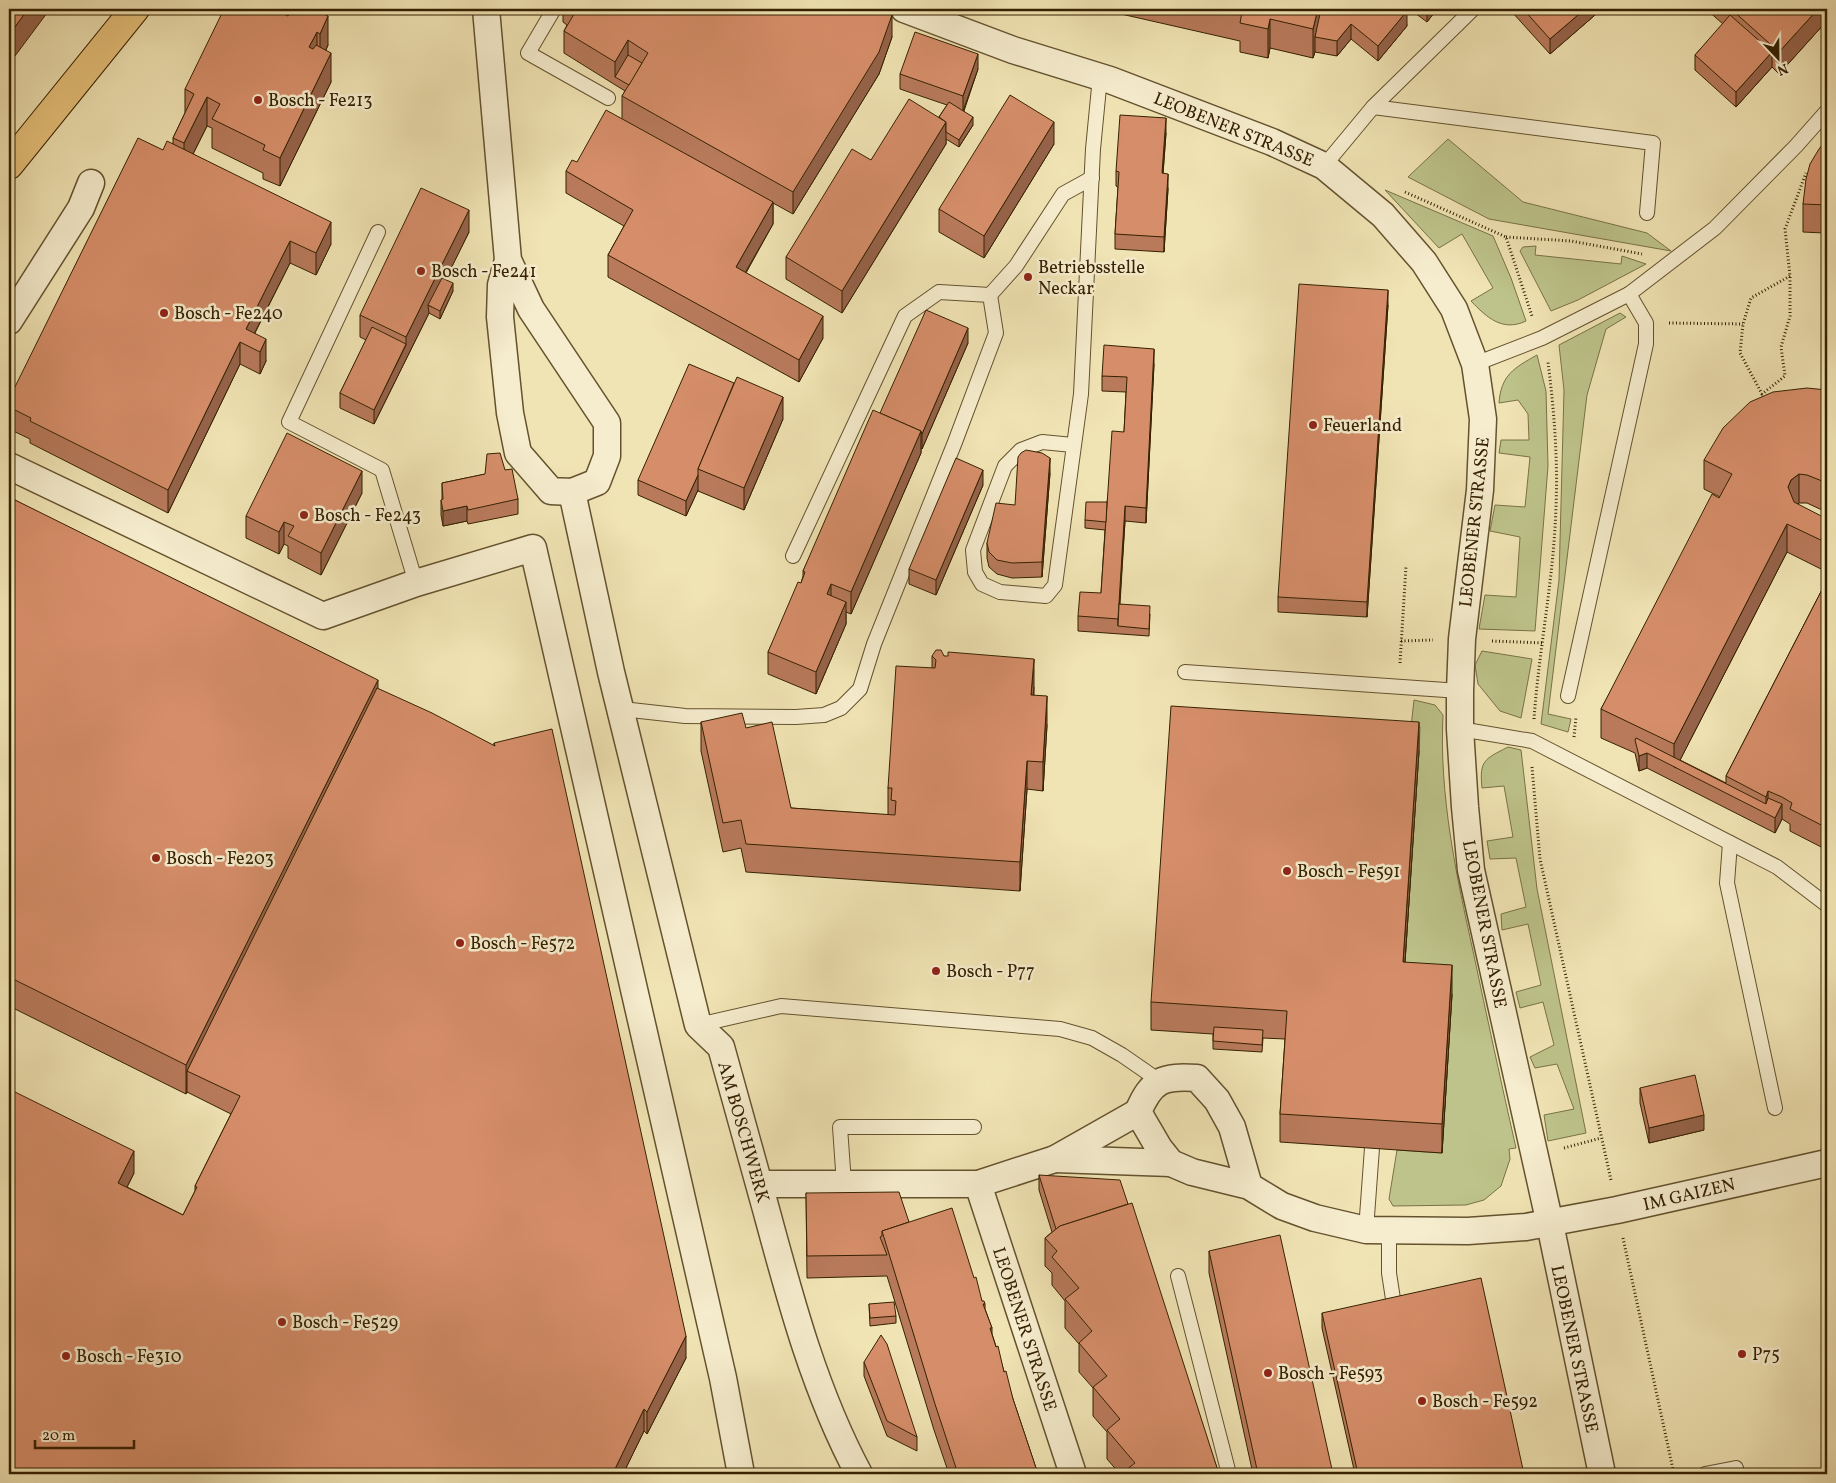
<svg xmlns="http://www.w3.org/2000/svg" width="1836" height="1483" viewBox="0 0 1836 1483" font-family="Vollkorn,serif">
	<rect width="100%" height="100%" fill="#f1e4b4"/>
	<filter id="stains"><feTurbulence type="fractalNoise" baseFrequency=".004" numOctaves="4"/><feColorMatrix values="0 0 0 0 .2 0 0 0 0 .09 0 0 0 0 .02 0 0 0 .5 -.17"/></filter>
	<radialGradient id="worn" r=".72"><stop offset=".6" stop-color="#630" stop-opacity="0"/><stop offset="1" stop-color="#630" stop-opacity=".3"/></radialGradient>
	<g fill="#bdc38a" stroke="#797246">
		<path d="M1448 139 1523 202 1647 233 1671 251 1489 219 1408 177Z"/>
		<path d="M1385 190 1493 236 1511 278 1526 321C1503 332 1487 318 1471 301L1493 288 1462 234 1439 248Z"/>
		<path d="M1536 246 1535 255 1621 264 1622 256 1646 264 1578 300 1551 311 1520 251 1523 247Z"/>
		<path d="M1620 313 1626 317 1606 329 1587 395 1548 714 1571 719 1568 732 1541 724 1559 580 1564 390 1559 345Z"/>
		<path d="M1537 355 1546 391 1548 466 1535 631 1479 629 1485 595 1516 597 1520 537 1490 531 1495 505 1525 507 1530 457 1499 453 1501 440H1529L1528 414 1518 400 1499 403C1501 375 1514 368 1537 355Z"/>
		<path d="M1482 651 1532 659 1521 718 1500 711 1478 684 1475 665Z"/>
		<path d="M1414 700 1435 705 1443 715C1439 795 1456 874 1473 951 1487 1017 1501 1082 1516 1148L1509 1149 1510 1159 1501 1186 1484 1200 1466 1205 1393 1206 1389 1199 1397 1150 1442 1153 1452 994 1403 991 1419 751 1420 727H1411Z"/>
		<path d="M1508 747 1521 750 1537 889 1586 1133 1548 1141 1544 1115 1574 1109 1557 1064 1535 1068 1530 1057 1554 1045 1543 1002 1520 1008 1516 992 1541 985 1528 924 1502 930 1501 914 1526 907 1516 858 1490 859 1487 841 1513 837 1504 786 1482 788C1479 760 1485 759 1508 747Z"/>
	</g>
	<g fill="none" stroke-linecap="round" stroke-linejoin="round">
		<g stroke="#64522e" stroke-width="16">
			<g id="service">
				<path d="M554 9 528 53 608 98"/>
				<path d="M1373 107 1653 143 1647 213"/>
				<path d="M1324 166 1373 107 1473 9"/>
				<path d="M378 232 289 422 382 470 416 583"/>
				<path d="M990 295 1016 266 1063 194 1092 178"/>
				<path d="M1475 364 1542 338 1629 294 1715 228 1796 146 1827 111"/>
				<path d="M1073 445 1042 442 1021 450 1005 466 973 550 975 572 982 584 1000 592 1046 596 1055 585 1081 394 1093 149 1100 77"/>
				<path d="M1185 672 1460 691"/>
				<path d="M1568 696 1646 344V323L1629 294"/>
				<path d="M622 709 685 716 796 717 824 715 841 708 860 689 874 644 955 442 996 333 990 295 939 292 905 316 793 556"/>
				<path d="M1460 729 1532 741 1777 867 1827 905"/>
				<path d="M1730 843 1727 883 1775 1108"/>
				<path d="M698 1025 781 1006 1060 1029 1092 1038 1122 1055 1161 1082"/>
				<path d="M844 1184 840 1127H974"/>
				<path d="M1366 1230 1372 1148"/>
				<path d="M1389 1232V1273L1395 1312"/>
				<path d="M1178 1276 1229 1474"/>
				<path d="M1705 1474 1736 1468"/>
			</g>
		</g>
		<g stroke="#64522e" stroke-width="29">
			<g id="minor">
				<path d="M486 9 508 260 531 309 607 423V456L597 482 572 492 551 491 518 453 510 413 500 317 501 285 508 260"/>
				<path d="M904 9 1013 50 1110 80 1272 142 1324 166 1383 215 1424 262 1454 309 1475 364 1483 419 1480 490 1462 639 1460 691V729L1465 807 1471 870 1550 1224 1602 1474"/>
				<path d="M9 321 81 208 91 183"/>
				<path d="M9 466 323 616 416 583 533 548 723 1378 741 1474"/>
				<path d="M572 492 611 672 698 1025 721 1047C736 1102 752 1157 767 1213 791 1302 815 1392 859 1474"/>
				<path d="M1055 1159 1171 1163"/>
				<path d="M760 1184H978L1055 1159 1138 1112"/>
				<path d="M978 1184 1073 1474"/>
				<path d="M1249 1186 1232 1127 1217 1100 1197 1078C1163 1076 1152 1079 1138 1112L1159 1148 1171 1163 1192 1172 1249 1186 1282 1206 1315 1218 1366 1230 1468 1231 1526 1227 1617 1210 1827 1163"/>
			</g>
		</g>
		<g stroke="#352101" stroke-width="30">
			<path id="primary" d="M9 165 135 9"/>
		</g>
		<g stroke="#352101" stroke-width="3" stroke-dasharray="1 2.5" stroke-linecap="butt">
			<path d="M1405 192 1506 237 1532 316"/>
			<path d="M1506 237 1571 241 1642 254"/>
			<path d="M1790 276 1751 298 1743 324 1740 353 1762 394 1785 376 1781 347 1790 316V276L1785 229 1806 173"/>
			<path d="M1669 323 1743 324"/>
			<path d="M1401 641 1433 640"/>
			<path d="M1492 641 1544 643"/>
			<path d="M1400 663 1406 566"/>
			<path d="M1534 719C1539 648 1554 578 1556 506 1558 458 1554 410 1548 362"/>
			<path d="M1574 737 1576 717"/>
			<path d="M1532 767 1540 859 1611 1180"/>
			<path d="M1564 1148 1601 1138"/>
			<path d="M1623 1238 1674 1474"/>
		</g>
		<use href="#service" stroke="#f6edce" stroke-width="14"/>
		<use href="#minor" stroke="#f6edce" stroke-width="26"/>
		<use href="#primary" stroke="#e8c27a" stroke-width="28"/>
	</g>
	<g fill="#b87a5b" stroke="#352101">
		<path d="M313 9 328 45 326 50 331 82 280 186 263 179V173L212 148V128L207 126 193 154 331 244 316 275 290 263 255 333 266 361 260 374 240 364 168 513 30 443V439L9 429V399L163 150 173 144V138L185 113V89L288 16Z"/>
		<path d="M563 9H878L892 37 879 74 793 214 773 203V224L746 273 823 338 799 382 608 277V255L624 226 566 193V171L577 162 622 118V96L625 91 564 53V31L567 25 563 22Z"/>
		<path d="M1099 9H1404L1407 26 1378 61 1351 39 1337 56 1315 52 1313 58 1270 48 1268 58 1240 52V41Z"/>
		<path d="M1411 9H1437L1427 22 1411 10Z"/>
		<path d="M1512 9H1602L1550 54 1512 12Z"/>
		<path d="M1706 9H1824V24L1779 74 1772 67 1736 107 1695 70V55L1723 24Z"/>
		<path d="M978 69 964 111 973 125 959 147 946 139V144L842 313 786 279V257L871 160 939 117 947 105 900 89V74Z"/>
		<path d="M1166 133 1163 173 1168 189 1164 252 1115 249V234L1118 187 1116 186V171Z"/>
		<path d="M1827 139V253L1824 239V233L1803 232V204Z"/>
		<path d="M1054 144 984 258 939 232V209Z"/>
		<path d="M469 232 445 280 453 291 440 319 429 313 374 424 340 408V393L366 340 360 337V315Z"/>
		<path d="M1388 305 1367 617 1278 612V597Z"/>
		<path d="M968 343 922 449 921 448V453L851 614 846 612V624L816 694 768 674V652L801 583 803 576V571L880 413Z"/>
		<path d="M1154 364 1146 523 1125 521 1120 604 1150 614 1149 636 1078 631V616L1101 593 1105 530 1085 528V520L1107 502 1124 432 1126 392 1102 391V376Z"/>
		<path d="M1827 390V508L1824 507 1822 510 1807 503H1799L1798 504 1827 543V572L1787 552 1680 760 1726 783V776L1827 580V850L1790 831V824L1782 819 1775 833 1647 768 1639 771 1635 753 1601 738V709L1720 497 1704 489V460Z"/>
		<path d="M783 419 744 510 698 491V490L686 516 638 495V480Z"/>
		<path d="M505 470 518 499V514L468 524 467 521 443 526 441 515V500H442V483Z"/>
		<path d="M1050 473 1042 577 1012 578 997 574 989 567 987 558V543L1015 505Z"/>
		<path d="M983 485 936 595 909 584V569Z"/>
		<path d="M362 493 321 575 288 558V546L284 544 279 554 246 538V516Z"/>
		<path d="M9 497 378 689 494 746V743L686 1358 647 1434 644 1431 623 1474H9V1089L134 1173 127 1187 183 1215 195 1191V1186L231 1114 187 1092 186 1094 9 1006Z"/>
		<path d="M932 656H944L1034 687V695L1047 725 1043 791 1027 789 1020 891 746 872 741 848 723 852 701 751V722L746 728 791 808 888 815V788L932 668Z"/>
		<path d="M1419 751 1405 962 1452 994 1442 1153 1280 1142V1114L1285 1039 1263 1038 1262 1052 1213 1049V1034L1151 1030V1002Z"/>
		<path d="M1640 1088 1704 1130 1649 1143 1640 1103Z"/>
		<path d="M1039 1175 1128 1204 1219 1474H1120L1107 1459V1432L1093 1416V1388L1079 1372V1344L1065 1328V1301L1052 1285V1273L1045 1266V1238L1052 1232 1039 1190Z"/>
		<path d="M806 1193 909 1222 985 1304V1309L992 1328V1334L1013 1399 1038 1474H949L934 1430 887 1276 807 1278Z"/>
		<path d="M1209 1251 1333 1474H1253L1209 1273Z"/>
		<path d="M869 1304 896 1316V1323L870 1326Z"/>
		<path d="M1322 1313 1524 1474H1355L1322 1328Z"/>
		<path d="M864 1362 917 1437V1451L887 1436 864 1376Z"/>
	</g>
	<g fill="#96634a" stroke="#352101">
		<path d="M28 9H50L9 64V35Z"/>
		<path d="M1318 9H1325L1315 37V52L1313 58V29Z"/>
		<path d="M1432 9H1437L1427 22V14Z"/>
		<path d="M1585 9H1602L1550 54V39Z"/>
		<path d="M1818 9H1824V24L1779 74V52Z"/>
		<path d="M1407 11V26L1378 61V46Z"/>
		<path d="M892 15V37L879 74 793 214V192Z"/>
		<path d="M328 16V45L320 62V34Z"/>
		<path d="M1270 19V48L1268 58V29Z"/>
		<path d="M1351 24V39L1337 56V41Z"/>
		<path d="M317 32V61L309 47Z"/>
		<path d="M628 40V62L615 77V62Z"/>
		<path d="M1772 52V67L1736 107V92Z"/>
		<path d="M331 53V82L280 186V158Z"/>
		<path d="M978 54V69L963 111V96Z"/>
		<path d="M207 97V126L184 172V143Z"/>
		<path d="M973 117V125L959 147V140Z"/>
		<path d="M1166 118V133L1162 188V173Z"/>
		<path d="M946 122V144L842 313V291Z"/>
		<path d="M1054 122V144L984 258V236Z"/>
		<path d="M1168 174V189L1164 252V237Z"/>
		<path d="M773 202V224L736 289V267Z"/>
		<path d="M469 210V232L432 307 428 305 429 313 374 424V410L406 345V337Z"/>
		<path d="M331 222V244L316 275V253Z"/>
		<path d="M290 241V263L248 346 246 329Z"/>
		<path d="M453 283V291L440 319V311Z"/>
		<path d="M1388 290V305L1367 617V602Z"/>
		<path d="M823 316V338L799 382V360Z"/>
		<path d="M968 328V343L922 449V434Z"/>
		<path d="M266 339V361L260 374V352Z"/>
		<path d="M240 342V364L168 513V490Z"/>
		<path d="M1154 349V364L1146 523V508Z"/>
		<path d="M783 397V419L744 510V488Z"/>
		<path d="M921 431V453L851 614V592Z"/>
		<path d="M1050 458V473L1042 577V562Z"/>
		<path d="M983 470V485L936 595V580Z"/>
		<path d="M362 471V493L321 575V553Z"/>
		<path d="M1799 474V503L1791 508 1788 487 1791 480Z"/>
		<path d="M698 475V490L686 516V501Z"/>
		<path d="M1824 478V507L1822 510V481Z"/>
		<path d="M467 506V521L443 526V511Z"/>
		<path d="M1125 506V521L1118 626V619Z"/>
		<path d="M284 522V544L279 554V532Z"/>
		<path d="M1787 524V552L1676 768 1674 767V744Z"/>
		<path d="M831 584V606L827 594Z"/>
		<path d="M846 602V624L816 694V672Z"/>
		<path d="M1034 659V687L1031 724V695Z"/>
		<path d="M378 680V708L187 1071V1092L186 1094V1065Z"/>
		<path d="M1047 696V725L1043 791V762Z"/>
		<path d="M1419 722V751L1403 991V962Z"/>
		<path d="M1647 753V768L1639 771V756Z"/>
		<path d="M1027 761V789L1020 891V862Z"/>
		<path d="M1768 791V813L1766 814V797Z"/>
		<path d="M1782 804V819L1775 833V818Z"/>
		<path d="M1452 965V994L1442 1153V1124Z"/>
		<path d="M1704 1115V1130L1649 1143V1128Z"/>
		<path d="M134 1151V1173L118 1205V1183Z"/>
		<path d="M686 1336V1358L647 1434V1412Z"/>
		<path d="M644 1409V1431L623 1474H615V1469Z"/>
	</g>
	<g fill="#d68e6a" stroke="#352101">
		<path d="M9 9H28L9 35Z"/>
		<path d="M224 9H274L288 16 291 9H313L328 16 320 34 317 32 309 47 313 49 316 45 331 53 280 158 263 150 265 145 212 119 220 104 207 97 184 143 173 138 194 94 185 89Z"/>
		<path d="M577 9H878L892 15 879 52 793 192 622 96 648 53 628 40 615 62 564 31Z"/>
		<path d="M1226 9H1318L1313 29 1270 19 1268 29 1240 23 1242 12Z"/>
		<path d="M1321 9H1404L1407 11 1378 46 1351 24 1337 41 1315 37Z"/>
		<path d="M1420 9H1432L1427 14Z"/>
		<path d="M1523 9H1585L1550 39Z"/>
		<path d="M1731 9H1818L1779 52Z"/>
		<path d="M1730 15 1772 52 1736 92 1695 55Z"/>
		<path d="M915 32 978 54 963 96 900 74Z"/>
		<path d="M628 55 642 63 629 85 615 77Z"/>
		<path d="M1010 95 1054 122 984 236 939 209Z"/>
		<path d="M909 99 946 122 842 291 786 257 852 149 871 160Z"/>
		<path d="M949 102 973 117 959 140 946 132V122L939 117Z"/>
		<path d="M606 110 773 202 736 267 823 316 799 360 608 255 633 210 566 171 572 160 577 162Z"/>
		<path d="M1120 115 1166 118 1162 173 1168 174 1164 237 1115 234 1119 172 1116 171Z"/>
		<path d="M138 138 163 150 167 141 331 222 316 253 290 241 246 329 266 339 260 352 240 342 168 490 30 421 31 418 9 407V399Z"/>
		<path d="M1827 139V205L1803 204 1806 179 1810 164 1819 149Z"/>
		<path d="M421 188 469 210 406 337 360 315Z"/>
		<path d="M1824 210H1827V225Z"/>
		<path d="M442 278 453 283 440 311 428 305Z"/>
		<path d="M1299 284 1388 290 1367 602 1278 597Z"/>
		<path d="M926 310 968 328 922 434 921 431 880 413Z"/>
		<path d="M372 327 406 344 374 410 340 393Z"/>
		<path d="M1104 345 1154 349 1146 508 1125 506 1118 619 1078 616 1080 592 1101 593 1112 431 1124 432 1127 377 1102 376Z"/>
		<path d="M689 364 734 383 698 469V475L686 501 638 480Z"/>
		<path d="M737 377 783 397 744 488 698 469Z"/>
		<path d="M1807 388 1827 390V480L1824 478 1822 481 1807 475 1799 474 1791 480 1788 487 1794 502 1827 519V543L1787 524 1674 744 1601 709 1712 494 1719 498 1732 474 1704 460 1723 428 1750 402 1773 392Z"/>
		<path d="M873 410 921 431 851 592 831 584 827 594 846 602 816 672 768 652 798 582 801 583 805 572 803 571Z"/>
		<path d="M287 433 362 471 321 553 288 536 294 526 284 522 279 532 246 516Z"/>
		<path d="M1026 450 1042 453 1050 458 1042 562 1012 563 997 560 989 552 987 543 996 503 1015 505 1018 457 1021 453Z"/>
		<path d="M500 453 505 470 512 469 518 499 468 510 467 506 443 511 441 500 443 499 442 483 485 474 487 454Z"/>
		<path d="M956 458 983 470 936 580 909 569Z"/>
		<path d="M9 497 378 680 186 1065 9 977Z"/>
		<path d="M1086 502H1107L1106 522 1085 520Z"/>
		<path d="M1827 580V828L1790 809 1792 803 1782 797 1768 791 1766 797 1726 776Z"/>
		<path d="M1119 604 1150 606 1149 629 1118 626Z"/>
		<path d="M936 650H941L944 656H948V652L1034 659 1031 695 1047 696 1043 762 1027 761 1020 862 746 844 741 820 723 823 701 722 742 713 746 728 772 722 791 808 895 815 896 801 891 800 892 788H888L896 666 935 668 936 660 932 656Z"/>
		<path d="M377 688 432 713 495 746 494 743 552 729 686 1336 647 1412 644 1409 615 1469 616 1474H9V1089L134 1151 118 1183 183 1215 197 1187 195 1186 240 1096 187 1071Z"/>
		<path d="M1171 706 1419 722 1403 962 1452 965 1442 1124 1280 1114 1287 1011 1151 1002Z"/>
		<path d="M1636 738 1766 804 1768 798 1782 804 1775 818 1647 753 1639 756 1635 740Z"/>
		<path d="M1214 1027 1263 1030 1262 1045 1213 1041Z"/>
		<path d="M1695 1075 1704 1115 1649 1128 1640 1088Z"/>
		<path d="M1039 1175 1120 1180 1128 1204 1060 1226 1056 1229Z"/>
		<path d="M899 1192 909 1222 882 1231V1236L880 1237 887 1255 807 1256 806 1193Z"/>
		<path d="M1132 1203 1219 1474H1121L1135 1463 1107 1430 1120 1419 1093 1387 1107 1376 1079 1343 1092 1331 1065 1299 1079 1288 1052 1257 1057 1251 1045 1238 1060 1226Z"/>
		<path d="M952 1208 974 1278 976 1277 982 1301H984L985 1304H983L992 1328H990L996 1347 998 1346 1004 1372 1006 1371 1013 1399 1038 1474H958L934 1401 882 1231Z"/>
		<path d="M1280 1235 1333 1474H1258L1209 1251Z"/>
		<path d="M1481 1278 1524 1474H1358L1322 1313Z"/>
		<path d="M894 1302 896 1316 870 1318 869 1304Z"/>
		<path d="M881 1335 887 1344 917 1437 887 1421 864 1362Z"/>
	</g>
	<g fill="#8f2418" stroke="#f6edce" stroke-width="2">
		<circle cx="258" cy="100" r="5"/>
		<circle cx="421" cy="271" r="5"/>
		<circle cx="1028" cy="277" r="5"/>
		<circle cx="164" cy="313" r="5"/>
		<circle cx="1313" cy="425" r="5"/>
		<circle cx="304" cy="515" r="5"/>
		<circle cx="156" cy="858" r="5"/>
		<circle cx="1287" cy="871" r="5"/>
		<circle cx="460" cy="943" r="5"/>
		<circle cx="936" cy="971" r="5"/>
		<circle cx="282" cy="1322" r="5"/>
		<circle cx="1742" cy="1354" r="5"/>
		<circle cx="66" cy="1356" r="5"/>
		<circle cx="1268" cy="1373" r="5"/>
		<circle cx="1422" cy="1401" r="5"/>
	</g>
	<g text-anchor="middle" stroke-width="5" stroke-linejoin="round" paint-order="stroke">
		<g font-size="18" fill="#352101" stroke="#f6edce" text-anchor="start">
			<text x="268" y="106">Bosch - Fe213</text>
			<text x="1038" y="273">Betriebsstelle<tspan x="1038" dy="21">Neckar</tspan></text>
			<text x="431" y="277">Bosch - Fe241</text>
			<text x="174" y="319">Bosch - Fe240</text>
			<text x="1323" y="431">Feuerland</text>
			<text x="314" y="521">Bosch - Fe243</text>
			<text x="166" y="864">Bosch - Fe203</text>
			<text x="1297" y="877">Bosch - Fe591</text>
			<text x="470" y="949">Bosch - Fe572</text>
			<text x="946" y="977">Bosch - P77</text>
			<text x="292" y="1328">Bosch - Fe529</text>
			<text x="1752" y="1360">P75</text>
			<text x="76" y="1362">Bosch - Fe310</text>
			<text x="1278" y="1379">Bosch - Fe593</text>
			<text x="1432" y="1407">Bosch - Fe592</text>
		</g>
		<g font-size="18" fill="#352101" stroke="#f6edce">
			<text transform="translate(1234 129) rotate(22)" y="6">LEOBENER STRASSE</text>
			<text transform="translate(1474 522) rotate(-84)" y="6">LEOBENER STRASSE</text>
			<text transform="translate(1485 924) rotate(79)" y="6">LEOBENER STRASSE</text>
			<text transform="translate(744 1132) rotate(74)" y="6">AM BOSCHWERK</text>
			<text transform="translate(1689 1194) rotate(-13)" y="6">IM GAIZEN</text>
			<text transform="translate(1025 1329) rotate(72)" y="6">LEOBENER STRASSE</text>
			<text transform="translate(1575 1349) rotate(78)" y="6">LEOBENER STRASSE</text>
		</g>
	</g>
	<rect width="1836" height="1483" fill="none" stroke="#f1e4b4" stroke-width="30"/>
	<rect x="10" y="10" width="1816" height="1463" fill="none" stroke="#352101" stroke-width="2.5"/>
	<rect x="15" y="15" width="1806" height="1453" fill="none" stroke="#352101"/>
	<g transform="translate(1778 58) rotate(158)" stroke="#f6edce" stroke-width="4" paint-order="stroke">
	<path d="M0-4L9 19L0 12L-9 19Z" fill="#352101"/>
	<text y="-8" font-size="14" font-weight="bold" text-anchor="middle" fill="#352101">N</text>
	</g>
	<path d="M35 1440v8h99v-8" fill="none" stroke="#352101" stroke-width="2.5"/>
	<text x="42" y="1440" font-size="15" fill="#352101" stroke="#f6edce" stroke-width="4" paint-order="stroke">20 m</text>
	<rect width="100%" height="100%" filter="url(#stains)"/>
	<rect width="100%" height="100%" fill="url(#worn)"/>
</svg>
